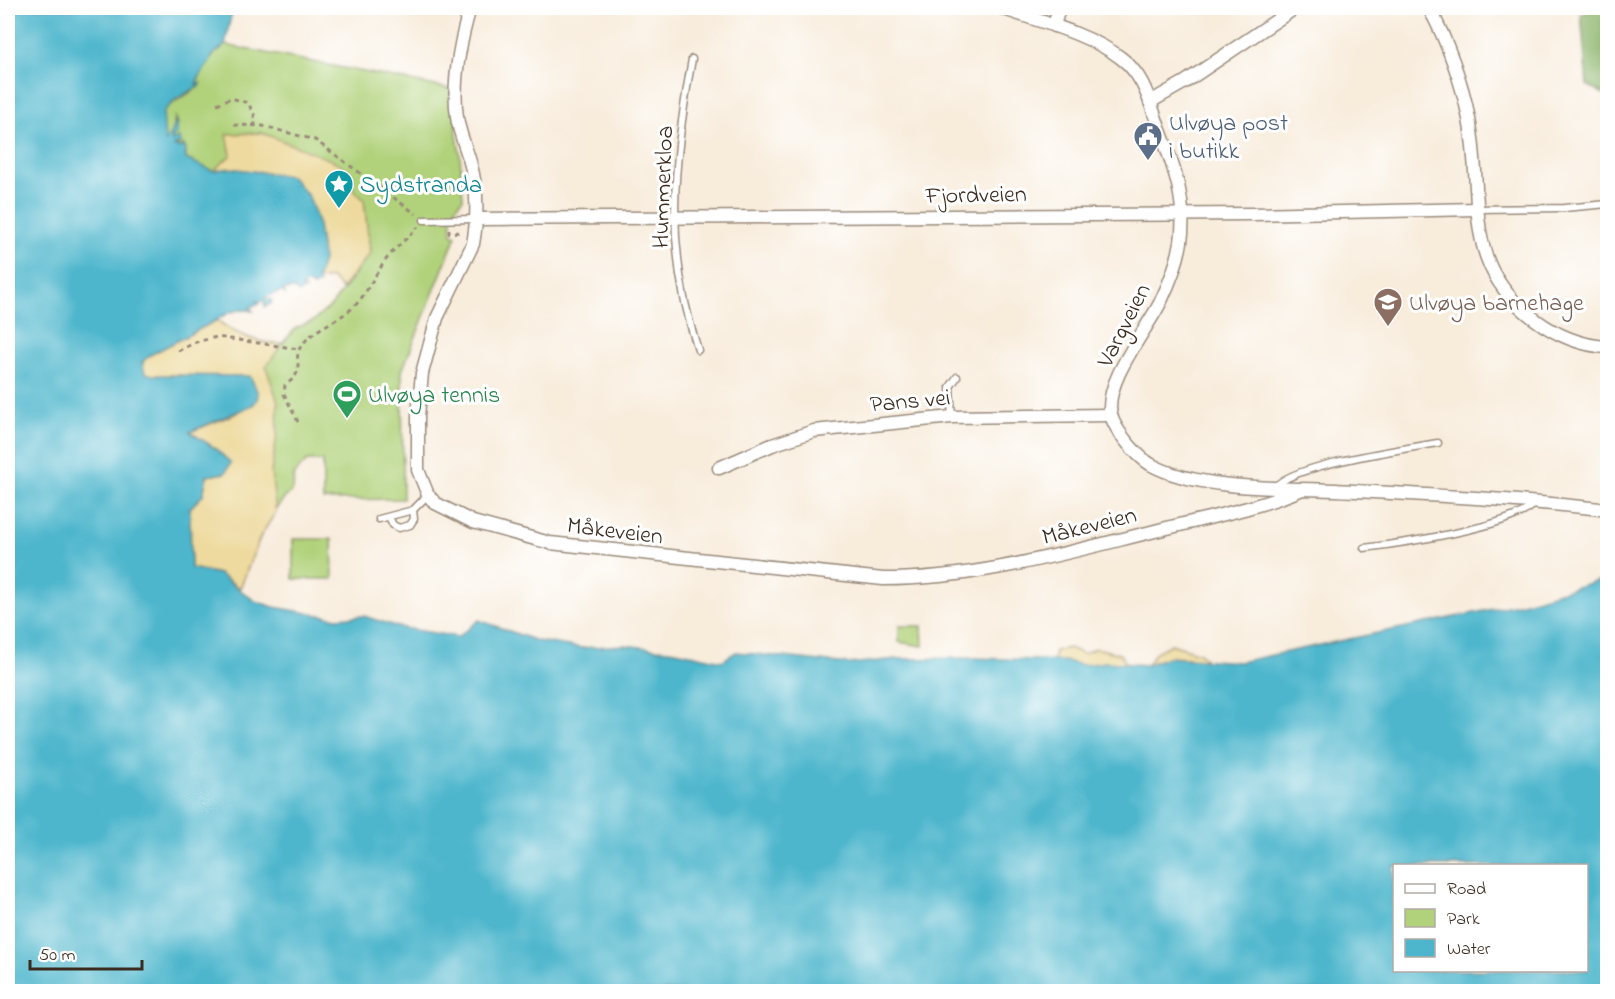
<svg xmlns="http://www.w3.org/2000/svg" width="1615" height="999" viewBox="0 0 1615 999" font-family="'Indie Flower',sans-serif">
	<rect width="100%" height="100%" fill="#fff"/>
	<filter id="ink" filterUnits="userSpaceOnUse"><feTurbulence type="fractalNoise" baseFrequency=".0167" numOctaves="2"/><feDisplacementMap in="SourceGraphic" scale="12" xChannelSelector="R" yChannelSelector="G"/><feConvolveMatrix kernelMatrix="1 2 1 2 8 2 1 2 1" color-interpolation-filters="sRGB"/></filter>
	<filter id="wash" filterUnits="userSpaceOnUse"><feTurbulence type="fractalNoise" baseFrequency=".008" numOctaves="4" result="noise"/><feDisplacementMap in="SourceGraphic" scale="24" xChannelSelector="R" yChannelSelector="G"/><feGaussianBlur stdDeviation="1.35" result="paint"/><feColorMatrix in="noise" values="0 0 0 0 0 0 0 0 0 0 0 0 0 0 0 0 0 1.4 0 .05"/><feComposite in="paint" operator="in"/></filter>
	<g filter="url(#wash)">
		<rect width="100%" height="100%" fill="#f8ecdb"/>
		<g fill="#b1d27a" stroke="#767e4c" stroke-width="1.5">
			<path d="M225 45 451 89 460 155 463 199C451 210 451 219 452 234L456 236 402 371 403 499 323 500V461H307L294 474 293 490C265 514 253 555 240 588L217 320C232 333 262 345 282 344L296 328 313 321 332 305 370 253 364 200 352 188 350 182 262 133 228 134 231 155 213 171 186 159V148L174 146 181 143 172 140 178 123 175 117 173 130 165 143 162 119 165 108 199 87 197 81 214 54Z"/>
			<path d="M293 539H332L333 579H293Z"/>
			<path d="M899 626H922L923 646 899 642Z"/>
		</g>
		<path fill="#8cb46a" stroke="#646f44" stroke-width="1.5" d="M1603 8H1607V96L1587 85 1581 14Z"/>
		<g fill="#eeda9e" stroke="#94825e" stroke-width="1.5">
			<path d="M262 133 341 164 352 178V188L364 200 370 253 342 289 332 278 317 280 323 260 317 219 213 171 231 155 227 134Z"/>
			<path d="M217 320C232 333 261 345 282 344L266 367 278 402 277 435 271 472 276 512 261 535 240 588 219 574 191 568 190 508 203 495 207 476 225 473 215 448 190 432 233 415 257 400 258 393 250 376 153 375 145 373 142 366 145 358 152 354Z"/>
			<path d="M1171 644 1199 653 1206 659 1168 657 1147 665 1156 652Z"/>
			<path d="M1069 648 1083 654 1096 648 1120 654 1127 664 1083 665 1053 661 1055 651Z"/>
		</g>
		<path fill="#4eb6cc" stroke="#447075" stroke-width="1.5" fill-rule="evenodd" d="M8 8H230L231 16 225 45 214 54 197 81 196 84 201 83V85L176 99 163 112 165 142 173 130 176 117 177 135 173 136 172 141 179 138 181 143 174 146 178 148 184 145 186 159 213 171 230 168 291 176 309 197 317 219 323 260 317 280 319 284 313 287 309 283 303 285 302 288 305 289 299 293 294 289 284 290 285 294 282 291 265 297 268 301 271 299 272 303 265 307 264 301H256L260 303 250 307 253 311C240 308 228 311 217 320L152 354 142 362 145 373 153 375 250 376 258 393 257 400 253 405 190 432 215 448 231 463 225 473 207 476 203 495 190 508 191 568 219 574 255 601 274 607 337 618 364 616 398 627 458 637 479 620 537 641 581 648 624 645 676 651 722 661 736 652 849 664 897 659 974 658 1065 661 1083 665 1106 662 1147 665 1168 657 1239 662 1522 603 1607 578V991H8ZM1394 866H1586V970H1394Z"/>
	</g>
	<g filter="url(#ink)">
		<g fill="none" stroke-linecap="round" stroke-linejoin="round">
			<g stroke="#9a8b7c" stroke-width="9">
				<g id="lane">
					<path d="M692 59C673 162 664 248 698 350"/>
					<path d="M1477 209 1564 208 1608 204"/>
					<path d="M424 220 476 219"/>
					<path d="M952 417 950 387 957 377"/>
					<path d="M1275 487C1293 464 1406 449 1438 443"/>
					<path d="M389 517 393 525 399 528 410 525 414 519 413 510"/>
					<path d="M379 519 413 510 428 495"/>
					<path d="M1364 548C1397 544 1514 527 1534 504"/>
				</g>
			</g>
			<g stroke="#9a8b7c" stroke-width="15">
				<g id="street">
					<path d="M470 8C460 42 452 81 457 117 459 133 466 147 470 162 478 189 478 216 473 244L437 318 422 373 418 416V470L428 495 435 503 473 522 550 543 883 579C975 579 1062 554 1151 532 1201 519 1253 510 1300 490"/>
					<path d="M1001 8C1038 21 1090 34 1121 58 1145 76 1150 104 1160 130 1174 167 1187 202 1181 242 1178 262 1169 284 1161 301 1147 330 1103 382 1111 415 1115 431 1137 456 1150 464 1195 490 1283 488 1336 490 1426 495 1518 499 1608 510"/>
					<path d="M1429 8C1447 40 1462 82 1469 119 1485 200 1459 264 1536 320 1556 335 1582 346 1608 347"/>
					<path d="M1054 26 1059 8"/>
					<path d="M1150 102 1185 82 1295 8"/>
					<path d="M477 219 1252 214 1477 209"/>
					<path d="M719 468 772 445 814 431 952 417 1111 415"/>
				</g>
			</g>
			<g stroke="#9a8b7c" stroke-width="3" stroke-dasharray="4.5 4.5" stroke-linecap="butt">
				<path d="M217 104 231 98 248 103 254 114 255 126"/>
				<path d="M234 125 263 126 315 140 416 214"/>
				<path d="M449 229V233L462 232"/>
				<path d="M178 351 196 342 217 337 299 349"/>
				<path d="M298 422 284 394 285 385C309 370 290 360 302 345 315 328 334 323 350 310 365 298 372 279 383 264 392 250 407 239 418 227"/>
			</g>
			<use href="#lane" stroke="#fff" stroke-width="6"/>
			<use href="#street" stroke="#fff" stroke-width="12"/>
		</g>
	</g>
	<defs>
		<g id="civic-pin" transform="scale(1.5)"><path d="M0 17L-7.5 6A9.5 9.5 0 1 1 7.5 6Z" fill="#5c6f8a" stroke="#fff"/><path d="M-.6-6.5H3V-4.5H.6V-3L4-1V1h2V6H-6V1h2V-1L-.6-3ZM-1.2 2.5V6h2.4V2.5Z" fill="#fff"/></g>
		<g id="sight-pin" transform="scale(1.5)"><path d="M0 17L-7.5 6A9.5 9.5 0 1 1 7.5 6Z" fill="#0f9aa8" stroke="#fff"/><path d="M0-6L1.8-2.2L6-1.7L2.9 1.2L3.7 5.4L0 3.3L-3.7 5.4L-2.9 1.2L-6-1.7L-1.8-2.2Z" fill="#fff"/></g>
		<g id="school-pin" transform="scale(1.5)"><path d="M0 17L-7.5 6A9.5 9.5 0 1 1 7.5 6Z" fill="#8d6e63" stroke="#fff"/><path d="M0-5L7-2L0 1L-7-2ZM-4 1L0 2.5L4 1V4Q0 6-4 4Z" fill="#fff"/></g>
		<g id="stadium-pin" transform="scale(1.5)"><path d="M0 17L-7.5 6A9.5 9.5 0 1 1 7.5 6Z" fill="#2e9e5b" stroke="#fff"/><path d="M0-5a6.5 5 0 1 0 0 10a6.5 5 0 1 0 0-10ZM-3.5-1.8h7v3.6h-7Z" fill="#fff"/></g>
	</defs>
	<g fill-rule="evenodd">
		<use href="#civic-pin" x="1148" y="136"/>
		<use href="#sight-pin" x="339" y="184"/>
		<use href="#school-pin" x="1388" y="302"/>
		<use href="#stadium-pin" x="347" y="394"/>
	</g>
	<g text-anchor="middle" stroke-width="6" stroke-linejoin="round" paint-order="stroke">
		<g font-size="24" fill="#4e5e75" stroke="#fff" text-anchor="start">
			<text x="1169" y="130">Ulvøya post<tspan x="1169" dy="28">i butikk</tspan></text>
		</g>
		<g font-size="24" fill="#0d838f" stroke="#fff" text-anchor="start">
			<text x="360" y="192">Sydstranda</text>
		</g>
		<g font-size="24" fill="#3b2a1e" stroke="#fff">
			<text transform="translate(662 187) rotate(-88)" y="8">Hummerkloa</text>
			<text transform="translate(976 194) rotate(-1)" y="8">Fjordveien</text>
			<text transform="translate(1123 325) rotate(-63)" y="8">Vargveien</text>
			<text transform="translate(910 400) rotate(-5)" y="8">Pans vei</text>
			<text transform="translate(1089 525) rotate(-14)" y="8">Måkeveien</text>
			<text transform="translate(615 530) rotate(7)" y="8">Måkeveien</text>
		</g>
		<g font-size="24" fill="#785e54" stroke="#fff" text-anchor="start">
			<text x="1409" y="310">Ulvøya barnehage</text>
		</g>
		<g font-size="24" fill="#27864d" stroke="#fff" text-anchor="start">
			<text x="368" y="402">Ulvøya tennis</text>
		</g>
	</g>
	<rect width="1615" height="999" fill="none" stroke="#fff" stroke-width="30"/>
	<rect x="1393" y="864" width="195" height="108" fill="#ffffff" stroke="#b1aaa5" stroke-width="1.5"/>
	<rect x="1405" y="884" width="30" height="9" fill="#ffffff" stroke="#b1aaa5" stroke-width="1.5"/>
	<text x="1447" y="894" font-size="18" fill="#3b2a1e">Road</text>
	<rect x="1405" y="909" width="30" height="18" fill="#b1d27a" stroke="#b1aaa5" stroke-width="1.5"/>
	<text x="1447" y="924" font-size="18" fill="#3b2a1e">Park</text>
	<rect x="1405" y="939" width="30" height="18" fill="#4eb6cc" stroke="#b1aaa5" stroke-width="1.5"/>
	<text x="1447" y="954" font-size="18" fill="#3b2a1e">Water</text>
	<path d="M30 960v9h112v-9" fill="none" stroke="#3b2a1e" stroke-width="3"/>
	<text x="39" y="960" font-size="18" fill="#3b2a1e" stroke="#ffffff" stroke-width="4.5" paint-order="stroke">50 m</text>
</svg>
